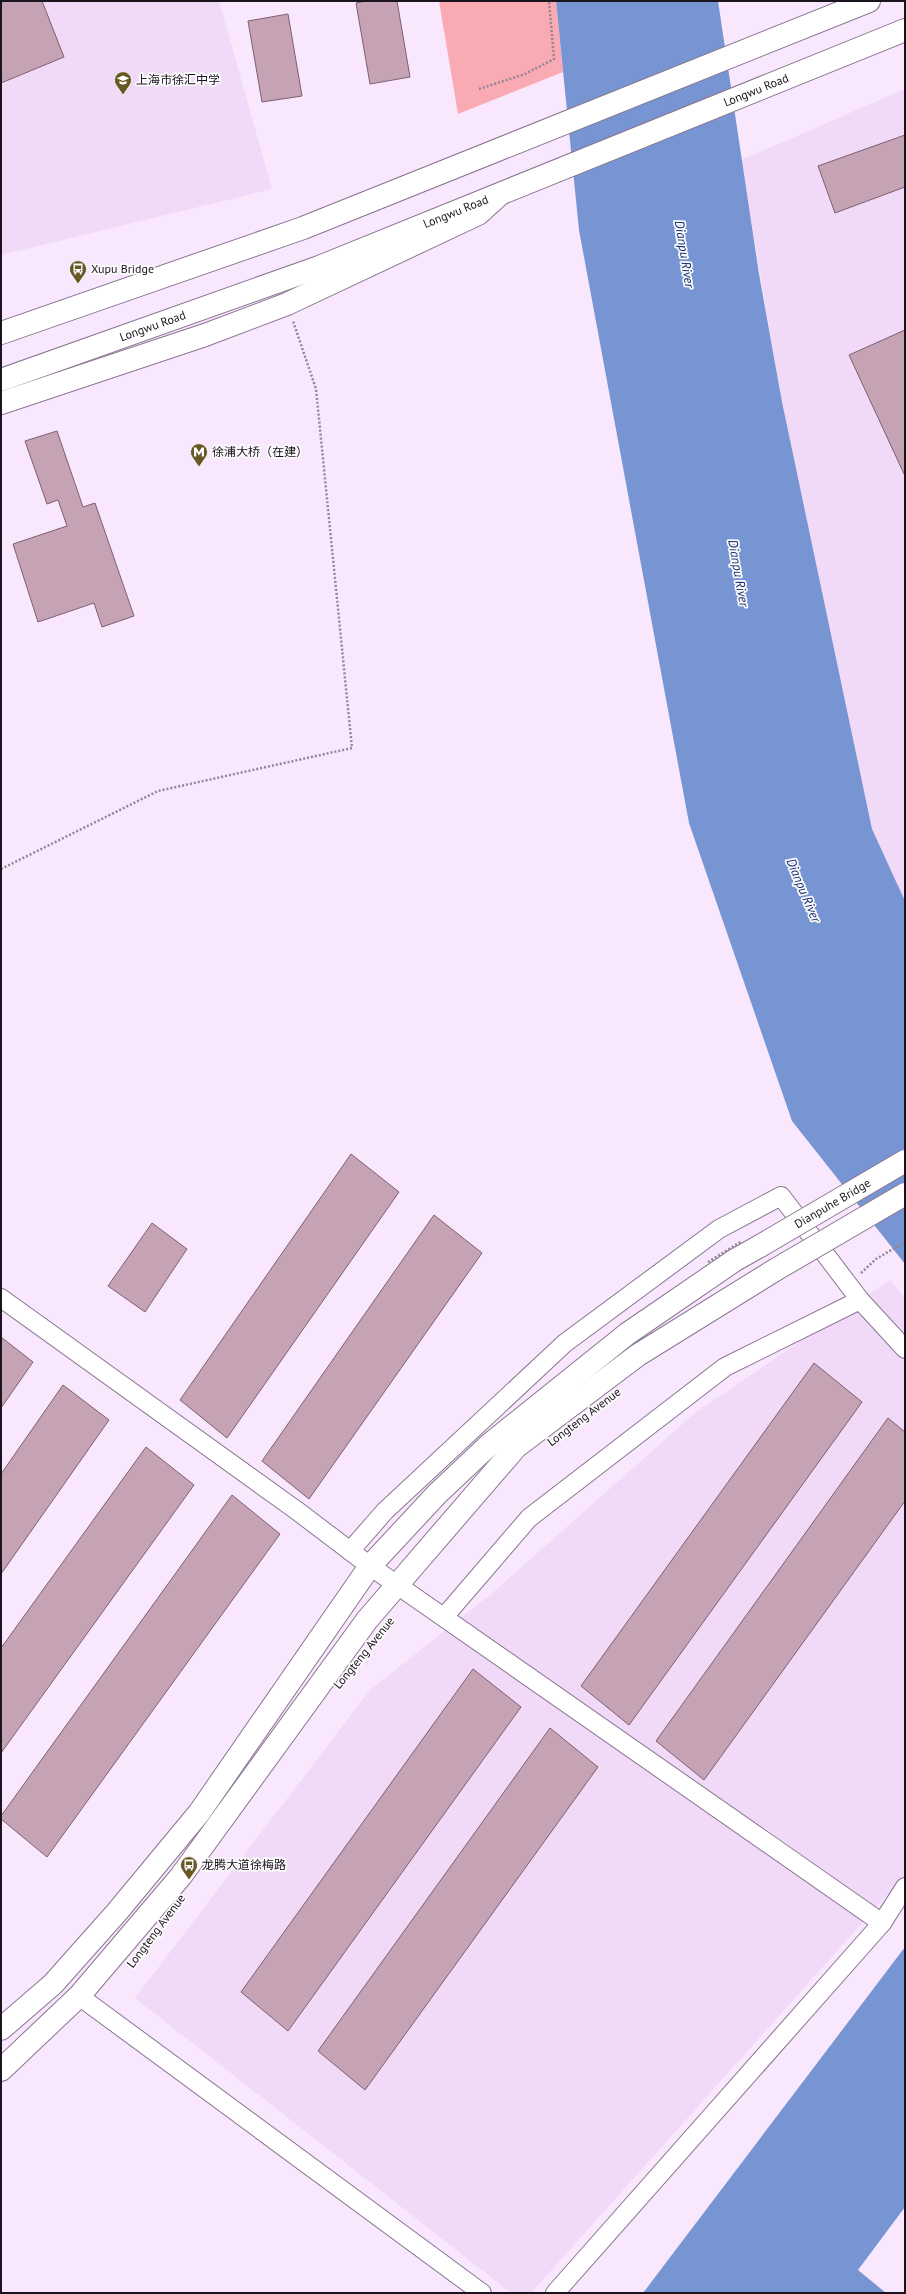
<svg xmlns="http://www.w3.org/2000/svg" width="906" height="2294" viewBox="0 0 906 2294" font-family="'PT Sans','Noto Sans SC',sans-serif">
	<rect width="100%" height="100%" fill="#f9e7fe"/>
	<g fill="#f0daf7">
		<path d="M1 1H219L272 189 1 255Z"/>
		<path d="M905 89V901L872 829 782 402 741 160Z"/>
		<path d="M890 1280 905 1299V1875L531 2293H511L135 1998 370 1690 490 1595 695 1413Z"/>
	</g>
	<path fill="#f9aab2" d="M439 1H556L563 72 458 114Z"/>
	<g fill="#7795d3">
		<path d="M556 1H718L759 274 782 402 872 829 905 901V1264L792 1121 689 823 579 230Z"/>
		<path d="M905 1947V2293H643Z"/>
	</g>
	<path fill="#f9e7fe" d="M905 2207V2293H886L858 2270Z"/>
	<g fill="#c5a3b5" stroke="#7e5f6f">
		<path d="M1 1H42L64 57 1 83Z"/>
		<path d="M366 1H397L410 77 370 84 356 3Z"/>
		<path d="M288 14 302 96 262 102 248 21Z"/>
		<path d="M905 135V187L835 213 818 166Z"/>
		<path d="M905 330V476L849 355Z"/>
		<path d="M57 431 83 507 95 503 134 616 102 627 94 603 38 622 13 544 67 526 58 500 47 504 25 441Z"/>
		<path d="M351 1154 399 1192 227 1438 180 1400Z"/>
		<path d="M434 1215 482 1253 309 1499 262 1461Z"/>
		<path d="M152 1223 187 1249 145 1312 108 1286Z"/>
		<path d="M1 1337 33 1362 1 1408Z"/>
		<path d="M814 1363 862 1402 629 1725 581 1686Z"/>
		<path d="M63 1385 109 1420 1 1574V1474Z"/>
		<path d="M888 1418 905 1432V1501L704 1780 656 1741Z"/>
		<path d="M146 1447 194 1485 1 1753V1648Z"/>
		<path d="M232 1495 280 1534 47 1857 1 1819V1816Z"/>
		<path d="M473 1669 521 1707 288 2031 241 1992Z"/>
		<path d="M550 1728 598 1767 365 2090 318 2051Z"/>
	</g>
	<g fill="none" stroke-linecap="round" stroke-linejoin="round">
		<g stroke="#8a7590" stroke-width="20">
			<g id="street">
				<path d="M1 1298 296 1510 370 1566 882 1923"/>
				<path d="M350 1551 385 1511 565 1343 719 1229 781 1196 860 1300"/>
				<path d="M444 1617 529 1518 725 1367 860 1300 905 1349"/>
				<path d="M79 1996 482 2293"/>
				<path d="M555 2293 882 1923 905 1887"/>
			</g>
		</g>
		<g stroke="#8a7590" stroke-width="24">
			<g id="secondary">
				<path d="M1 2029 53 1984 117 1912 199 1813 370 1566 437 1494 490 1444 627 1334 735 1260 760 1246"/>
				<path d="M1 2070 79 1996 181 1876 367 1620 516 1447 638 1355 775 1270"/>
			</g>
		</g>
		<g stroke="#8a7590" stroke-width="24">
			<g id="primary">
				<path d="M1 333 303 228 869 1"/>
				<path id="s1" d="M1 380 319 267 905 30"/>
			</g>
		</g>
		<g stroke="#8a7590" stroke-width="24">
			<path id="highway" d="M1 403 205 335 287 304 478 214 499 195"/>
		</g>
		<g stroke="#928596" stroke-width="2.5" stroke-dasharray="2 2" stroke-linecap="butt">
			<path d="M479 89 525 74 554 59 549 1"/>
			<path d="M1 869 158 791 352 748 316 389 293 321"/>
			<path d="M861 1273 876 1259 905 1242"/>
		</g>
		<use href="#street" stroke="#fff" stroke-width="18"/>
		<use href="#secondary" stroke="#fff" stroke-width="22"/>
		<use href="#primary" stroke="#fff" stroke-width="22"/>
		<use href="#highway" stroke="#fff" stroke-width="22"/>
		<g stroke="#8a7590" stroke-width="24" stroke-linecap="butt">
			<g id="secondary-bridge">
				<path id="s2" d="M760 1246 905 1161"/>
				<path d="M775 1270 905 1194"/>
			</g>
		</g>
		<path stroke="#928596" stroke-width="2.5" stroke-dasharray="2 2" stroke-linecap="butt" d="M708 1262 742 1241"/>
		<use href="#secondary-bridge" stroke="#fff" stroke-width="22"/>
	</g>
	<defs>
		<g id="school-pin" transform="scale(0.9)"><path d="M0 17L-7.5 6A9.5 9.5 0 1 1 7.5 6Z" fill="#665724" stroke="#fbfbfb"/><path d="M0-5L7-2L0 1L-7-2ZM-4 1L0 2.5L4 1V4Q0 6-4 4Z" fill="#fff"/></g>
		<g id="bus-pin" transform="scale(0.9)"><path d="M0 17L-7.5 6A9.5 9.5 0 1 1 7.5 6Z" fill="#665724" stroke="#fbfbfb"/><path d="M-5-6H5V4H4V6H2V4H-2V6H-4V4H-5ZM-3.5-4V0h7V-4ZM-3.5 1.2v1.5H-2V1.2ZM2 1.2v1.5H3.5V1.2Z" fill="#fff"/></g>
		<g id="metro-pin" transform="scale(0.9)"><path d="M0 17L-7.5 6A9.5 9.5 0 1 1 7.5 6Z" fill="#665724" stroke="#fbfbfb"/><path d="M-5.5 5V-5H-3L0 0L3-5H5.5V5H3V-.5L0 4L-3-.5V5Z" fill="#fff"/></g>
	</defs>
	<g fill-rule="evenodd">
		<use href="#school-pin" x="123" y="80"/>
		<use href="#bus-pin" x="78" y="269"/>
		<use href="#metro-pin" x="199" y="452"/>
		<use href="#bus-pin" x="189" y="1865"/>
	</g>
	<g text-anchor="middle" stroke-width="3.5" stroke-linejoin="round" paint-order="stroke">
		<g font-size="12" fill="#1b131d" stroke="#fbfbfb" text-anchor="start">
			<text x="136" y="84">上海市徐汇中学</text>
			<text x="91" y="273">Xupu Bridge</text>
			<text x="212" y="456">徐浦大桥（在建）</text>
			<text x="202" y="1869">龙腾大道徐梅路</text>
		</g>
		<g font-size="12" fill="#1b131d" stroke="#fbfbfb">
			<text dy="4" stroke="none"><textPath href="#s1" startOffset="809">Longwu Road</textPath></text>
			<text dy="4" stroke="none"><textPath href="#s1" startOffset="485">Longwu Road</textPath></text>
			<text dy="4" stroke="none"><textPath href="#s1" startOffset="161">Longwu Road</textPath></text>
			<text dy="4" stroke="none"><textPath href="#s2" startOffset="84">Dianpuhe Bridge</textPath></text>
			<text transform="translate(584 1417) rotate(-37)" y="4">Longteng Avenue</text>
			<text transform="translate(364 1653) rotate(-51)" y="4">Longteng Avenue</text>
			<text transform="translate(156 1931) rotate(-53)" y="4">Longteng Avenue</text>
		</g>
		<g font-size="13" font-style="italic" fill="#102b73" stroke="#fbfbfb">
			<text transform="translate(685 254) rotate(81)" y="5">Dianpu River</text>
			<text transform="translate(739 573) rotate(80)" y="5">Dianpu River</text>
			<text transform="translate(804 890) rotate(67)" y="5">Dianpu River</text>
		</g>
	</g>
	<rect width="906" height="2294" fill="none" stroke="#1b131d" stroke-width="4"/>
</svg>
